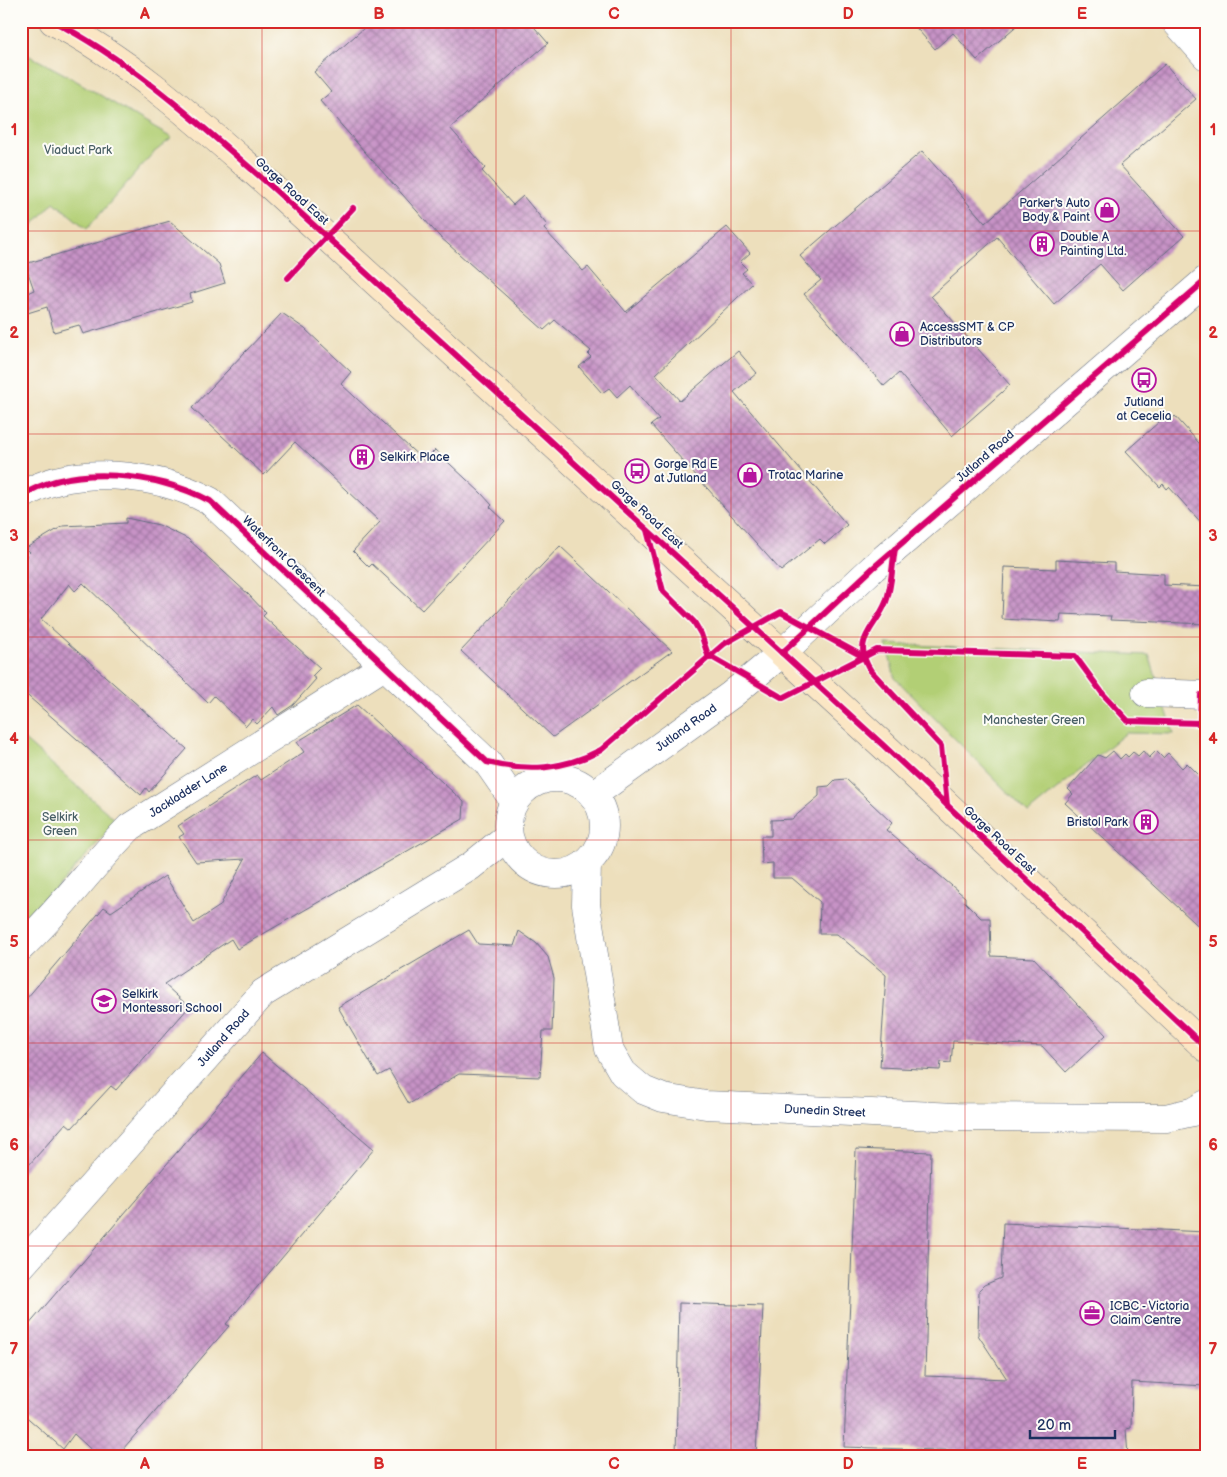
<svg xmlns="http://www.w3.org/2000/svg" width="1227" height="1477" viewBox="0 0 1227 1477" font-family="'Balsamiq Sans',sans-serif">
	<defs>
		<pattern id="building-cross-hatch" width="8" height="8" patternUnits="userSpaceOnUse" patternTransform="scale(1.25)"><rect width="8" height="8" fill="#c793c6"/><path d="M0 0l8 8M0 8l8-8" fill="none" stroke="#a178a4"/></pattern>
	</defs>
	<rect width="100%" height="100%" fill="#fdfcf7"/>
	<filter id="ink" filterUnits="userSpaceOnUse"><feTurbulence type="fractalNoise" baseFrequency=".02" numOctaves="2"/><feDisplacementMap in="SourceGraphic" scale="10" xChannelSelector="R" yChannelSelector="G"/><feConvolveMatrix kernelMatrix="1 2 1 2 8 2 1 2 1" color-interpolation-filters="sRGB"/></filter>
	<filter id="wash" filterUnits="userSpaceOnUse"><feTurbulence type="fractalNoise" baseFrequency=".0096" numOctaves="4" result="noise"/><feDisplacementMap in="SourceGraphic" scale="20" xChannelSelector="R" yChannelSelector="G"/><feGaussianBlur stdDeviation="1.12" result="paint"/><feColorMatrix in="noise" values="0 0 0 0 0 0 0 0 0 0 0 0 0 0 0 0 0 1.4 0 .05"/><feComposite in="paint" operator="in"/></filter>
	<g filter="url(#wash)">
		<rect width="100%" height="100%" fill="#eddfbc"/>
		<g fill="#b2cf75" stroke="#667f6a">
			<path d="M21 52C74 76 122 110 172 138L152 154 87 229 54 202 31 227 21 218Z"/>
			<path d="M886 644 1149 655 1174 734 1126 733 1028 813 895 678Z"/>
			<path d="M21 737 117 821 21 929Z"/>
		</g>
		<g id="blocks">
			<g fill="url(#building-cross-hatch)">
				<path d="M372 21H529L548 43 450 128 485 168 482 171 513 205 523 196 547 225 544 229 583 271 588 267 626 312 727 227 750 253 740 262 747 269 742 273 752 284 656 374 680 401 738 351 757 373 734 392 847 525 825 544 820 539 781 571 651 425 659 419 630 385 617 397 609 388 602 393 579 367 591 357 588 354 591 351 555 320 544 330 439 236 320 101 331 92 314 72Z"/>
				<path d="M910 21H1022L977 60 953 33 935 49Z"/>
				<path d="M1165 64 1196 99 1120 165 1184 236 1123 290 1100 264 1054 304 997 237 931 296 1010 385 952 436 899 373 884 386 804 294 821 280 800 256 922 151 985 223Z"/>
				<path d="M170 221 219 264 225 283 190 294 192 302 83 334 79 325 54 332 47 307 21 315V296L34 290 25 264Z"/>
				<path d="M282 313 305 329 351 372 341 384 424 461 435 450 481 493 492 505 490 507 505 521 422 610 372 564 369 567 353 551 380 522 295 442 264 475 192 408Z"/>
				<path d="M1168 414 1172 419 1175 416 1206 451V528L1169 487 1167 489 1163 484 1160 487 1126 451Z"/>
				<path d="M126 518 159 525 188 539 248 594 266 613 263 616 320 668 312 676 316 679 293 705 278 715 273 707 257 724 252 719 246 726 214 696 208 703 83 583 75 591 69 584 41 619 187 749 149 792 146 788 141 795 21 690V561L30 552 26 548 63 526 126 523Z"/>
				<path d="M560 546 672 651 553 737 461 651Z"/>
				<path d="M1056 560 1114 563V571L1164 574V585L1206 587V624L1110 620 1111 616 1061 614 1060 622 1002 619 1004 567 1056 569Z"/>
				<path d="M357 705 464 802 463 819 237 949 231 939 164 984 189 1007 116 1090 111 1086 72 1128 66 1123 21 1174V1005L104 907 111 912 165 876 194 923 220 906 245 859 196 862 179 837 184 834 178 826 257 775 261 780 304 752 297 742Z"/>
				<path d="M1113 751 1120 759 1125 754 1128 757 1133 752 1138 756 1143 751 1149 758 1156 751 1163 758 1168 753 1182 768 1187 763 1206 782V933L1065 803 1073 794 1068 789 1098 755 1105 758Z"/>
				<path d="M846 779 892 823 886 830 965 897V902L981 918H990L991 956 1034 958 1106 1035 1066 1072 1042 1046 953 1041 951 1063 941 1062 940 1070 880 1067 886 975 837 934H819L820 902 792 878H773V863L762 864 761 836H771V820L792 819 819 796V787L829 786 835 780Z"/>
				<path d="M469 930 478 944 514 946 519 931 536 943 548 957 554 978 552 1031H543L540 1077 459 1074 409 1104 389 1070 378 1076 338 1007Z"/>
				<path d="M262 1053 374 1149 226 1324 229 1326 117 1456H98L74 1434 63 1449 21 1412V1334Z"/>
				<path d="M856 1149 931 1152 925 1376 1007 1379 978 1335 979 1290 984 1285 1001 1278 1003 1223 1206 1232V1386L1132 1382 1131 1428 1126 1429 1128 1456 844 1447Z"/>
				<path d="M679 1303 763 1306 756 1456H676Z"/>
			</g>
		</g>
	</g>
	<g filter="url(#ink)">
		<use href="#blocks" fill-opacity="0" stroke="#646d7f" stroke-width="1"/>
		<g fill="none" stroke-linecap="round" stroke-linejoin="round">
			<g stroke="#646d7f" stroke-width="29">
				<g id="minor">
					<path d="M1175 21 1206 56"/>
					<path d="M21 496C73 463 158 473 210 501L487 762 514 801"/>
					<path d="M1146 693 1206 695"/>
					<circle cx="556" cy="826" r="48"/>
					<path id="s1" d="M593 795 731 695 782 653"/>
					<path id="s2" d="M587 863 586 905 609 1049 623 1073 643 1090 663 1098 706 1105 956 1117 1166 1118 1192 1112 1206 1104"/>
					<path id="s3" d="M21 947C61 910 92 865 130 827L384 666"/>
					<path id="s4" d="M21 1266 263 993 471 866 508 836"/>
				</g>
			</g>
			<g stroke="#646d7f" stroke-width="29">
				<path id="tertiary" d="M782 653 873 568 1206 280"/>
			</g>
			<g stroke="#646d7f" stroke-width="29">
				<path id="secondary" d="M53 21C133 62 204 128 272 187L884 746 1206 1048"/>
			</g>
			<use href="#minor" stroke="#fff" stroke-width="28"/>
			<use href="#tertiary" stroke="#fff" stroke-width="28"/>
			<use href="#secondary" stroke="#fbe6c4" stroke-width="28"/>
			<g stroke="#fdfcf7" stroke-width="9">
				<g id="cycleway">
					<path d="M53 21C133 62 204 128 272 187L884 746 1206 1048"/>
					<path d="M288 278 353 208"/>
					<path d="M21 496C73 463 158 473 210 501L487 762C528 772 563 770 601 750L724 644 781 612 864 657"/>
					<path d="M647 530 663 591 694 622 701 634 708 655 783 698 877 650 1075 656 1103 694 1128 721 1200 723 1201 695"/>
					<path d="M895 549C892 565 892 586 886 602 876 628 850 640 871 671L941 746 947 805"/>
					<path d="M782 653 873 568 1206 280"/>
				</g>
			</g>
			<use href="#cycleway" stroke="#d6006c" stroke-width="6"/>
		</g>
	</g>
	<path fill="none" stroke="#d62828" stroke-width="1" stroke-opacity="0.55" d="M262 21V1456M496 21V1456M731 21V1456M965 21V1456M21 231H1206M21 434H1206M21 637H1206M21 840H1206M21 1043H1206M21 1246H1206"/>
	<defs>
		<g id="shop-ring" transform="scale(1.25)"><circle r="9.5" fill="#fdfcf7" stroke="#b5179e" stroke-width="1.5"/><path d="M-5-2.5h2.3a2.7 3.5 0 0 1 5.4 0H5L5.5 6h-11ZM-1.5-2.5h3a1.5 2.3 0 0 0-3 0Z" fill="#b5179e"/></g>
		<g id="building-ring" transform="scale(1.25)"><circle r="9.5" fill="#fdfcf7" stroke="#b5179e" stroke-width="1.5"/><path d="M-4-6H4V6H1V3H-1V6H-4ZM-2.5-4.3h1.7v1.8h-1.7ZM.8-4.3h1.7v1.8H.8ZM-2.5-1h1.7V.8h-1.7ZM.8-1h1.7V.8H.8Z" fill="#b5179e"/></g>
		<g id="bus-ring" transform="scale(1.25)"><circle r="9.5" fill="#fdfcf7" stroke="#b5179e" stroke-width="1.5"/><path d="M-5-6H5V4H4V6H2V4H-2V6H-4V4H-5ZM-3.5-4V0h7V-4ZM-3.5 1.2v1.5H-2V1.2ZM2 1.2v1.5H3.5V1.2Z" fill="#b5179e"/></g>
		<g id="school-ring" transform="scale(1.25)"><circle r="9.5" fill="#fdfcf7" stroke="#b5179e" stroke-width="1.5"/><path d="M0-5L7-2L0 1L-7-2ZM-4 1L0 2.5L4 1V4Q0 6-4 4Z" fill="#b5179e"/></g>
		<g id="office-ring" transform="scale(1.25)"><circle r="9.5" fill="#fdfcf7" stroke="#b5179e" stroke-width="1.5"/><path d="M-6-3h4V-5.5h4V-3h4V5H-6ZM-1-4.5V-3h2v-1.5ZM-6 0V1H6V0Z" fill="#b5179e"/></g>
	</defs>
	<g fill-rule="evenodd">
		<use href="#shop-ring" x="1107" y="210"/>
		<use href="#building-ring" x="1042" y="244"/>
		<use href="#shop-ring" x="902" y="334"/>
		<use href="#bus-ring" x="1144" y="380"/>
		<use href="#building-ring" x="362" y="457"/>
		<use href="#bus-ring" x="637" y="471"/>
		<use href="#shop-ring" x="750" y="475"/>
		<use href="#building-ring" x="1146" y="822"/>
		<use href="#school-ring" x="104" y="1001"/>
		<use href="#office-ring" x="1092" y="1313"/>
	</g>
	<g text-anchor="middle" stroke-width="4" stroke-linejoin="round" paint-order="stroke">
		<g font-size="12" fill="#485f65" stroke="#fdfcf7">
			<text x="78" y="154">Viaduct Park</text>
			<text x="1034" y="724">Manchester Green</text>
			<text x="60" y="821">Selkirk<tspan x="60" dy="14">Green</tspan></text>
		</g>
		<g font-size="12" fill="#1b2f5e" stroke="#fdfcf7">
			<text transform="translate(292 191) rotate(42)" y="4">Gorge Road East</text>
			<text transform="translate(985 456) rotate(-41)" y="4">Jutland Road</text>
			<text transform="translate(647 514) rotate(43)" y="4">Gorge Road East</text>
			<text transform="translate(284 556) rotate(44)" y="4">Waterfront Crescent</text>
			<text dy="4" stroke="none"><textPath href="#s1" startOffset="115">Jutland Road</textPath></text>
			<text dy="4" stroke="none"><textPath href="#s3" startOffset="231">Jackladder Lane</textPath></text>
			<text transform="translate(1000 840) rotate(43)" y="4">Gorge Road East</text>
			<text dy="4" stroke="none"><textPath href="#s4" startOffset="305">Jutland Road</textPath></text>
			<text dy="4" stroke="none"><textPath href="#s2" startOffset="426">Dunedin Street</textPath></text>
		</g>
		<g font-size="12" fill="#1b2f5e" stroke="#fdfcf7" text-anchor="start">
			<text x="1090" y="207" text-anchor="end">Parker's Auto<tspan x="1090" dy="14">Body &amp; Paint</tspan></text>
			<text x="1060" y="241">Double A<tspan x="1060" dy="14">Painting Ltd.</tspan></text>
			<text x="920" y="331">AccessSMT &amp; CP<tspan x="920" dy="14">Distributors</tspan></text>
			<text x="1144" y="406" text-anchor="middle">Jutland<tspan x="1144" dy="14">at Cecelia</tspan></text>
			<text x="380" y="461">Selkirk Place</text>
			<text x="654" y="468">Gorge Rd E<tspan x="654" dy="14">at Jutland</tspan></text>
			<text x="768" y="479">Trotac Marine</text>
			<text x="1128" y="826" text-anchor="end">Bristol Park</text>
			<text x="122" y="998">Selkirk<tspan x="122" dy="14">Montessori School</tspan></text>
			<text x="1110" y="1310">ICBC - Victoria<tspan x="1110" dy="14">Claim Centre</tspan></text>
		</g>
	</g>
	<rect width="1227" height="1477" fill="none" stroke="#fdfcf7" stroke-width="55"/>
	<path d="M1030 1430v8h85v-8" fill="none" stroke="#1b2f5e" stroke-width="2.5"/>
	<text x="1037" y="1430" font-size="15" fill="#1b2f5e" stroke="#fdfcf7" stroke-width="4" paint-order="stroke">20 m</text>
	<rect x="28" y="28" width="1172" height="1422" fill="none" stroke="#d62828" stroke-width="2"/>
	<g font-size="16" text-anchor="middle" font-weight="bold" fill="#d62828">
		<text x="145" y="19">A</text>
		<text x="379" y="19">B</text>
		<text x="614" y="19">C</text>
		<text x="848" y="19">D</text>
		<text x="1082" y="19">E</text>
		<text x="14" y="135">1</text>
		<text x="1213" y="135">1</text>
		<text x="14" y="338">2</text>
		<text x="1213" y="338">2</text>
		<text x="14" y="541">3</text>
		<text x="1213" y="541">3</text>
		<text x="14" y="744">4</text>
		<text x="1213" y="744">4</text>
		<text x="14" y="947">5</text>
		<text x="1213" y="947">5</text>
		<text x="14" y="1150">6</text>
		<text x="1213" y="1150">6</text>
		<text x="14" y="1354">7</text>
		<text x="1213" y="1354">7</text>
		<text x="145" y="1469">A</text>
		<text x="379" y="1469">B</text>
		<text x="614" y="1469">C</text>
		<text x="848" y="1469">D</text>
		<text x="1082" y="1469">E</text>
	</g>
</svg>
